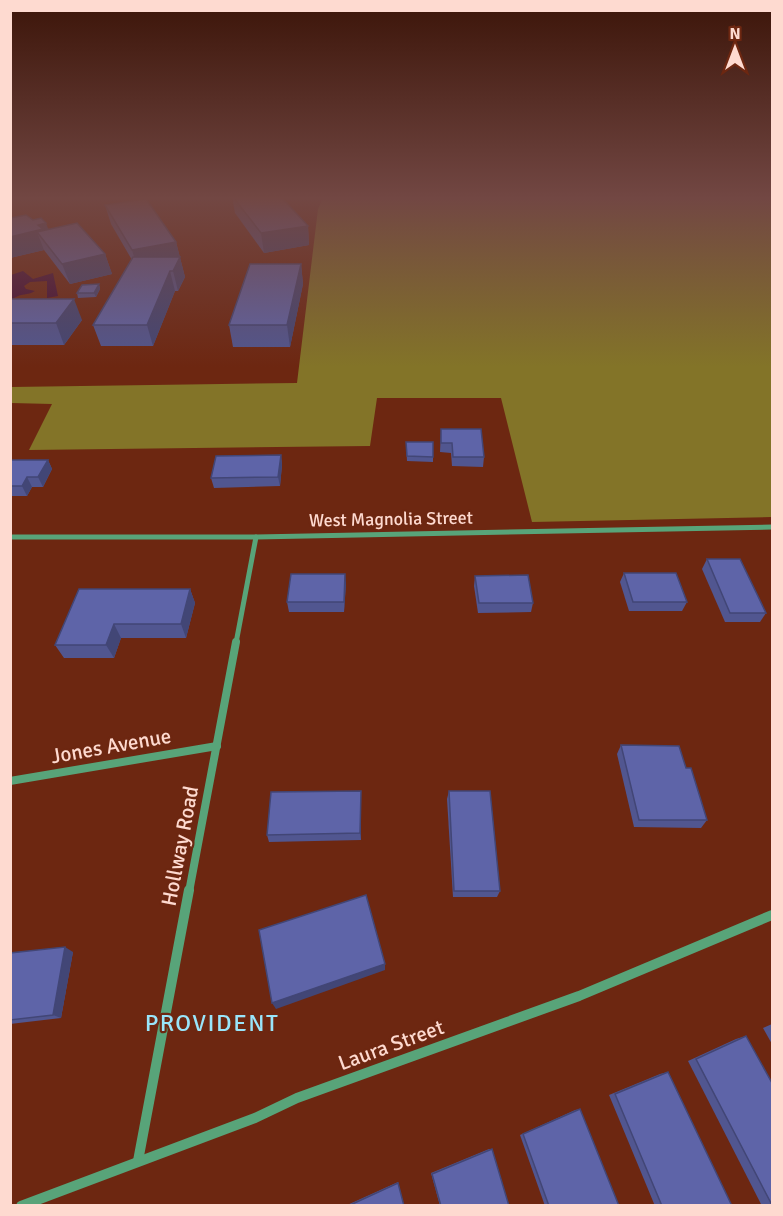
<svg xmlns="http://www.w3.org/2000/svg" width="783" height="1216" viewBox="0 0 783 1216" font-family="Signika,sans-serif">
	<rect width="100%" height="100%" fill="#6d2711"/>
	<path fill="#837428" d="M323 197H772V517L532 522 501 398H377L370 446 29 450 52 404 11 403V387L297 383 318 209Z"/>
	<path fill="#420d37" d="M23 271 33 279 53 273 58 296 47 298V281L30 282 24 286 26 289 35 291C27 296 22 292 11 300V275Z"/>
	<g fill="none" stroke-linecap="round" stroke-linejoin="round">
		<g stroke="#58a479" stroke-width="5">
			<path d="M10 537H256L772 527"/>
			<path d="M236 643 256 537"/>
		</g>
		<g stroke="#58a479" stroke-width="8">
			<path d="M10 781 217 746"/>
			<path d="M189 892 236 642"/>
		</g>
		<g stroke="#58a479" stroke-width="10">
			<path d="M138 1161 189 890"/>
			<path d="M21 1206 255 1118 297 1098 579 996 772 915"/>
		</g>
	</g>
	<g fill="#515690">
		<path d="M232 197H281L308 226 309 245 264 253 235 213Z"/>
		<path d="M105 205 176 242 185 277 178 291H175L153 346H101L93 325 132 260 111 224Z"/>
		<path d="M10 218 33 220 49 229 105 254 112 274 70 284 44 250 10 258Z"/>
		<path d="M301 264 303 284 290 347H233L229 325Z"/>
		<path d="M99 284 100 289 96 297 78 298 77 293Z"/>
		<path d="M10 299 82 320 64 345H10Z"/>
		<path d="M441 429 484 457 483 467 452 466 451 453 440 452Z"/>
		<path d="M406 442 433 457V462L407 461Z"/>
		<path d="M281 455 282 465 280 486 214 488 211 478Z"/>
		<path d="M10 460H48L52 469 43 487H32L27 496H10Z"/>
		<path d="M707 559 766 613 760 622H725L702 569Z"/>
		<path d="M624 573 687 602 682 611H629L620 582Z"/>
		<path d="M475 576 533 603 531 612 478 613 474 586Z"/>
		<path d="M346 583 344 612H289L287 602Z"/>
		<path d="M190 589 195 603 186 638H121L114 658H64L55 645Z"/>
		<path d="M621 745 686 768 707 820 701 828 634 827 617 754Z"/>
		<path d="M449 791 500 891 497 897H453L447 799Z"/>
		<path d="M361 798V840L269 842 267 835Z"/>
		<path d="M73 952 61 1018 10 1024V953Z"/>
		<path d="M772 1024V1044L763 1028Z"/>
		<path d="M746 1036 772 1206H762L688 1061 736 1039Z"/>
		<path d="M668 1072 732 1206H655L609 1095 660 1074Z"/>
		<path d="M580 1109 619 1206H545L520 1135 575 1110Z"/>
		<path d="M489 1149H492L509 1206H440L431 1173Z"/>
		<path d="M398 1182 404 1206H345Z"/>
	</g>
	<g fill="#424676">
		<path d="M40 197H52L41 199Z"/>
		<path d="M46 223 53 242 37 232 44 250 10 258V237L38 225Z"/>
		<path d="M308 226 309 245 264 253 261 233Z"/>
		<path d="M176 242 185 277 178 291 173 271 138 270 132 250Z"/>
		<path d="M105 254 112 274 70 284 62 264Z"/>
		<path d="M301 264 303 284 290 347 287 325Z"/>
		<path d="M170 271 175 291 153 346 147 325Z"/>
		<path d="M99 284 100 289 96 297 94 293Z"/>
		<path d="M74 299 82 320 64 345 56 323Z"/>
		<path d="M281 455 282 465 280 486 278 477Z"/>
		<path d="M48 460 52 469 43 487 38 477Z"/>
		<path d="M27 477 32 487 27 496 22 486Z"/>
		<path d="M345 574 346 583 344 612V602Z"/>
		<path d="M190 589 195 603 186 638 181 624Z"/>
		<path d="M114 624 121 638 114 658 106 645Z"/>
		<path d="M361 791V840L360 833Z"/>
		<path d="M65 947 73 952 61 1018 53 1015Z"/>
		<path d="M385 964V970L276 1009 272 1003Z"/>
	</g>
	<g fill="#5e64a8" stroke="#424676" stroke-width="1.5">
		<path d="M233 197H281L308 226 261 233Z"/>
		<path d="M146 199 176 242 132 250 105 205Z"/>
		<path d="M26 215 33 220 41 218 46 223 38 225 43 229 10 237V218Z"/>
		<path d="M77 223 105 254 62 264 37 232Z"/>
		<path d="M133 257H180L173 271H170L147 325H93Z"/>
		<path d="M250 264H301L287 325H229Z"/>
		<path d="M99 284 94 293H77L82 285Z"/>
		<path d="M10 299H74L56 323H10Z"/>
		<path d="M441 429H481L484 457H453L452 443H441Z"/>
		<path d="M406 442H433V457L407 456Z"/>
		<path d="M281 455 278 477 211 478 216 456Z"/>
		<path d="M10 460H48L38 477H27L22 486H10Z"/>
		<path d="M707 559H740L766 613H730Z"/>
		<path d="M624 573H676L687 602H633Z"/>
		<path d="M291 574H345L344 602H287Z"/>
		<path d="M528 575 533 603H479L475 576Z"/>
		<path d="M79 589H190L181 624H114L106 645H55Z"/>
		<path d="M621 745 679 746 686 768H691L707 820H639Z"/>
		<path d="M361 791 360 833 267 835 271 792Z"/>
		<path d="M449 791H490L500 891H454Z"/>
		<path d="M366 895 385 964 272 1003 259 930Z"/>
		<path d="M65 947 53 1015 10 1020V953Z"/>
		<path d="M746 1036 772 1083V1205L696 1059Z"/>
		<path d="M668 1072 732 1206H662L615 1094Z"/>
		<path d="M580 1109 619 1206H549L523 1134Z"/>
		<path d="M492 1149 509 1206H441L432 1174Z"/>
		<path d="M398 1183 404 1206H348Z"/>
	</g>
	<linearGradient id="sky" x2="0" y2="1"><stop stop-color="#3c1509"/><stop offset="0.54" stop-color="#724743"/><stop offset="1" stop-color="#724743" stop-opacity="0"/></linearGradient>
	<rect width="783" height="367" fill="url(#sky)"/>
	<g text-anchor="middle" stroke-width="4.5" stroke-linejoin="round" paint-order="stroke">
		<g font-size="18" fill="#fedad0" stroke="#6d2711">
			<text transform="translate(391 519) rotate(-1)" y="6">West Magnolia Street</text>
		</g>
		<g font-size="21" fill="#fedad0" stroke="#6d2711">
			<text transform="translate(111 746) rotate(-10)" y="7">Jones Avenue</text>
			<text transform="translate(180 846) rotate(-79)" y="7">Hollway Road</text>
			<text transform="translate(391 1045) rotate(-20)" y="7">Laura Street</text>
		</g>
		<g font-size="24" letter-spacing="1.5" fill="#99e5fa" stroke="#6d2711">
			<text x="212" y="1031">PROVIDENT</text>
		</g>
	</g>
	<rect width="783" height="1216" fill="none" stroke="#fedad0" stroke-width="24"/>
	<g transform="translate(735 48)" stroke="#6d2711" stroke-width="4.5" paint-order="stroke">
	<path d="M0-4.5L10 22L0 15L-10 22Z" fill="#fedad0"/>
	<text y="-9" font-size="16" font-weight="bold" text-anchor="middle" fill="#fedad0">N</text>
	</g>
</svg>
